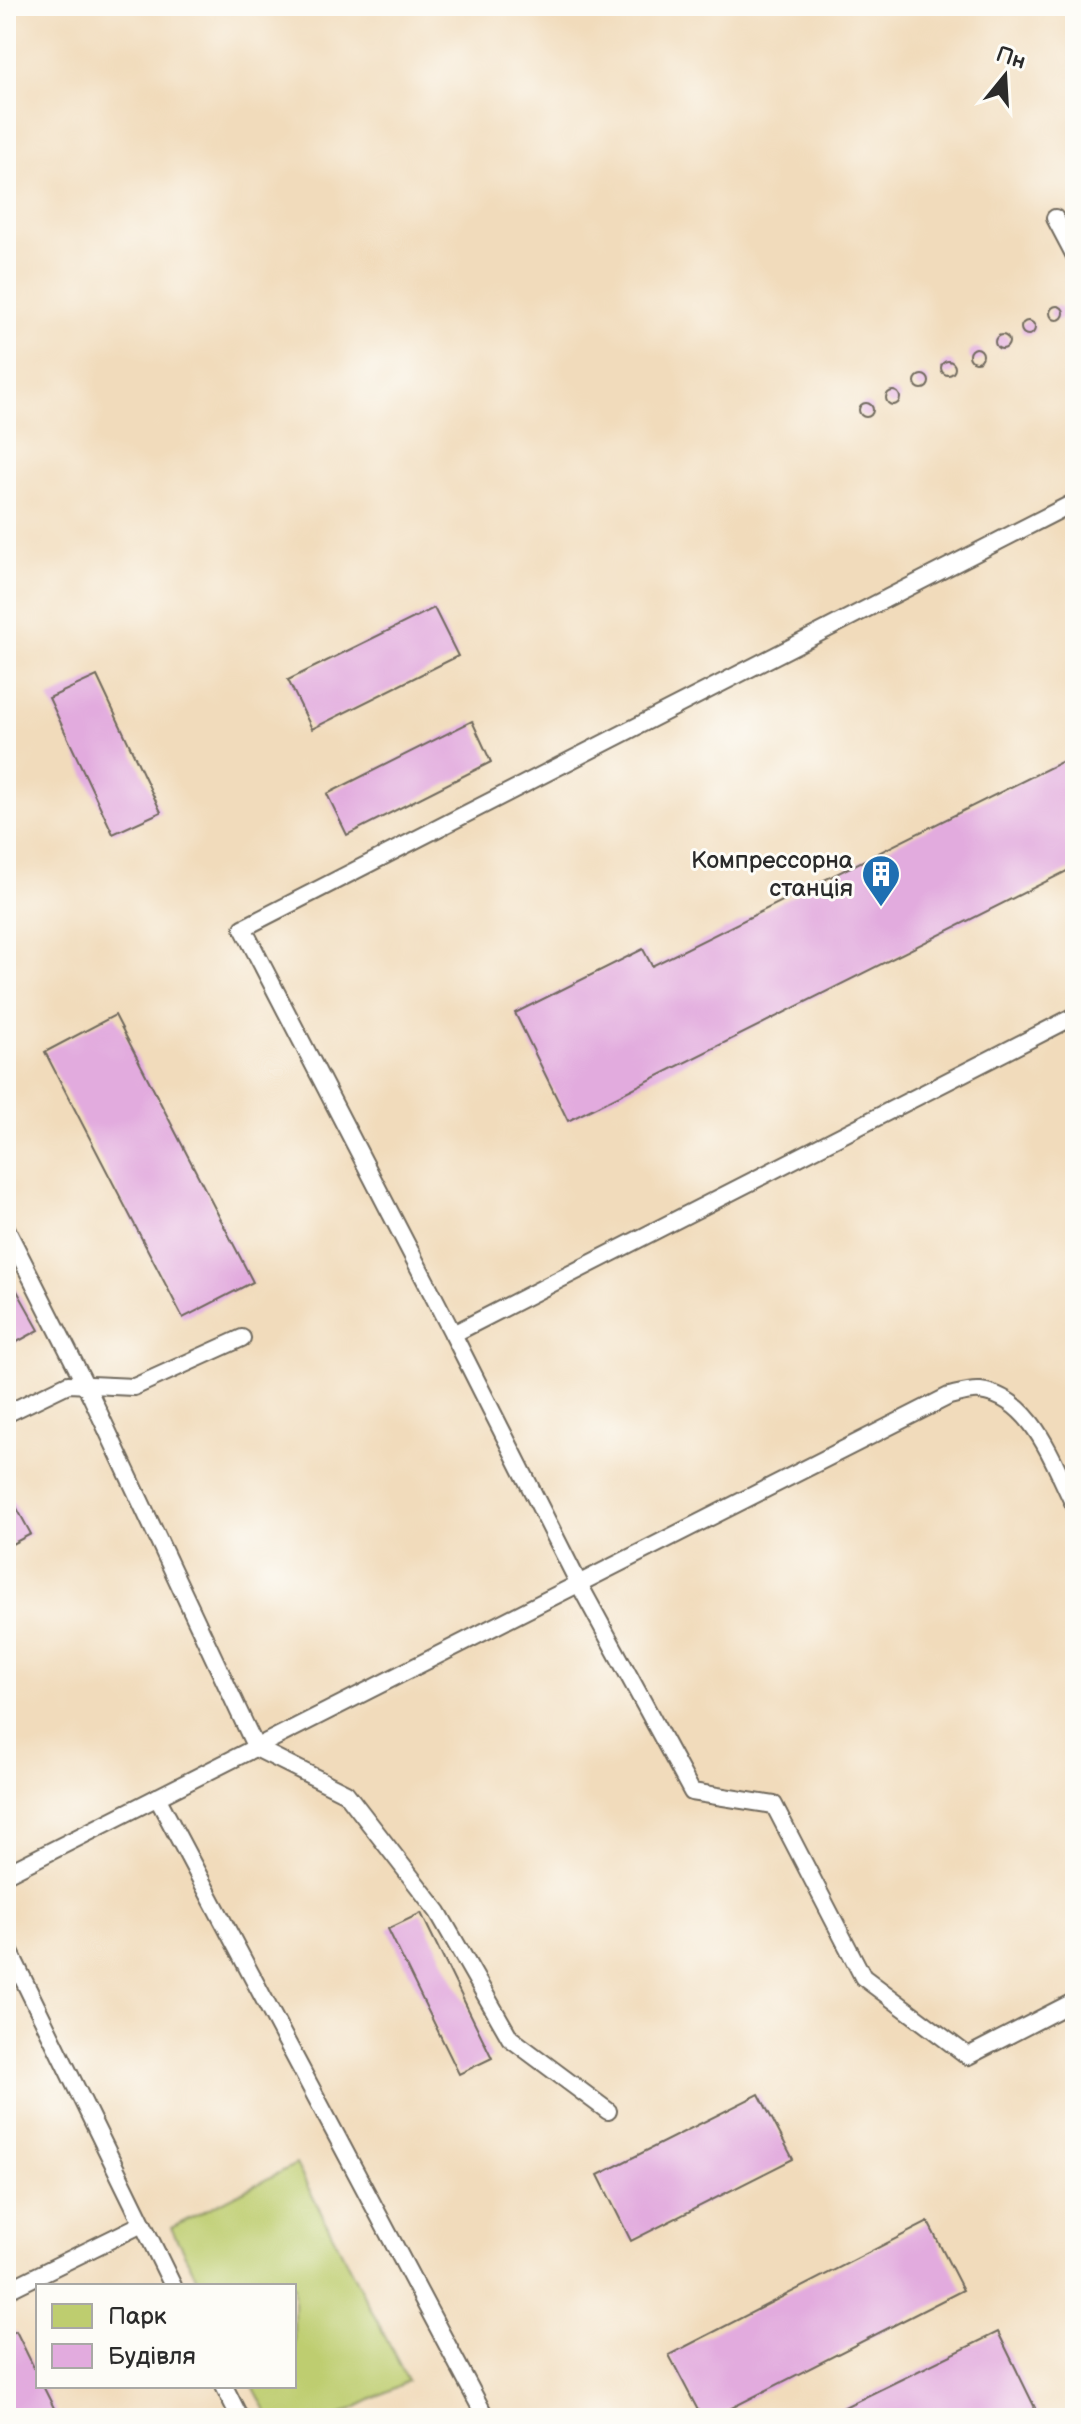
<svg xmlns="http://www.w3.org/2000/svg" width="1081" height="2424" viewBox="0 0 1081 2424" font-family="'Balsamiq Sans',sans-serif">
	<rect width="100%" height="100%" fill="#fdfcf7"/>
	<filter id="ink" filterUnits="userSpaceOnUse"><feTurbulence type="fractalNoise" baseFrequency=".0125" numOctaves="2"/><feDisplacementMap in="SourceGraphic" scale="16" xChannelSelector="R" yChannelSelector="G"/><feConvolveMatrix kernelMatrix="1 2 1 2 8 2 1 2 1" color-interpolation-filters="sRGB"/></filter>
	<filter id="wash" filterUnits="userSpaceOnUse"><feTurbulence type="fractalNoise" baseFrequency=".006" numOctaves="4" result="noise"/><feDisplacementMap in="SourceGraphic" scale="32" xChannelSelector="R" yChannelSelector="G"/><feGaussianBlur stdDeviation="1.8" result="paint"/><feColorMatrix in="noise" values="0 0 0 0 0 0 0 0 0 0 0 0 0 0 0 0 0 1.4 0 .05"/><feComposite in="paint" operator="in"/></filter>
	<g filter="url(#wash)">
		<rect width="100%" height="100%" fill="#f1dbbb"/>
		<path fill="#becd6f" stroke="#747c4d" stroke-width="2" d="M296 2164 408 2381 335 2418H270L253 2386H294V2286H201L171 2228Z"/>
		<g id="blocks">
			<g fill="#e2abde">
				<circle cx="1057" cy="313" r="7"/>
				<circle cx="1028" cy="328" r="7"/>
				<circle cx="1002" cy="342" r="7"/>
				<circle cx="976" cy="355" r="7"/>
				<circle cx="948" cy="368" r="7"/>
				<circle cx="922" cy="382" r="7"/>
				<circle cx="893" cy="398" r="7"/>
				<circle cx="866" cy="410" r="7"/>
				<path d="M434 608 458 656 312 729 288 680Z"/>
				<path d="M97 676 161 812 113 834 49 698Z"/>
				<path d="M472 721 491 762 347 835 327 794Z"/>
				<path d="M1075 755V867L568 1121 515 1013 643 949 652 966Z"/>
				<path d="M115 1015 253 1282 183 1318 45 1052Z"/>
				<path d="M6 1271 39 1330 6 1348Z"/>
				<path d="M6 1488 31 1534 6 1547Z"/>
				<path d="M421 1913 492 2058 459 2074 388 1929Z"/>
				<path d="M759 2094 793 2159 631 2241 598 2175Z"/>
				<path d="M928 2222 963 2290 712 2418H702L669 2355Z"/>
				<path d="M16 2331 38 2376V2386H43L59 2418H6V2336Z"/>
				<path d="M998 2332 1040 2418H822Z"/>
			</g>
		</g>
	</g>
	<g filter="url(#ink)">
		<use href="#blocks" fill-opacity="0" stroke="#70695d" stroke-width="2"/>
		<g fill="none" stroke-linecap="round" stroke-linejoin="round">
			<g stroke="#70695d" stroke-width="20">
				<g id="service">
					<path d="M1055 218 1075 256"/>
					<path d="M1075 502 243 928 453 1334 1075 1016"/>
					<path d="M6 1228 92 1398 256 1748 346 1793 438 1912 510 2038 608 2111"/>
					<path d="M453 1334 579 1584 692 1792 774 1805 863 1977 968 2056 1075 2001"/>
					<path d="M6 1414 68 1384 134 1387 242 1338"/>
					<path d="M157 1797 486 2418"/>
					<path d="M6 1874 949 1396C958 1394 970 1390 980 1391 1034 1398 1053 1464 1075 1506"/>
					<path d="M6 1944 173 2286"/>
					<path d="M6 2291 142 2224"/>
					<path d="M224 2386 240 2418"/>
				</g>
			</g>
			<use href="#service" stroke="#fff" stroke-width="16"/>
		</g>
	</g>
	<defs>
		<g id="building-pin" transform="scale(2)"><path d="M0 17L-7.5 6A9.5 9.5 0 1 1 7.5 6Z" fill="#1f6fb2" stroke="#fdfcf7"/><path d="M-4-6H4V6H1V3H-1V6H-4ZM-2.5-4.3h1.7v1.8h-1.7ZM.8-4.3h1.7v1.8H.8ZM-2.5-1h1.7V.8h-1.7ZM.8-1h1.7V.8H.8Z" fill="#fff"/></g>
	</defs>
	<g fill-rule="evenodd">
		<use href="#building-pin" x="881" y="874"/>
	</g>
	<g text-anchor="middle" stroke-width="6" stroke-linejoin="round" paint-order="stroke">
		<g font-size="24" fill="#2b2b2b" stroke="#fdfcf7" text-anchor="end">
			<text x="853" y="868">Компрессорна<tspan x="853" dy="28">станція</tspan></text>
		</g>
	</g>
	<rect width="1081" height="2424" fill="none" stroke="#fdfcf7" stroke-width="32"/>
	<rect x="36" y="2284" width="260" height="104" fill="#fdfcf7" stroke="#a9a8a5" stroke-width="2"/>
	<rect x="52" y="2304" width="40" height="24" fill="#becd6f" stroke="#a9a8a5" stroke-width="2"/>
	<text x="108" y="2324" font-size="24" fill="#2b2b2b">Парк</text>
	<rect x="52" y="2344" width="40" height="24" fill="#e2abde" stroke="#a9a8a5" stroke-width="2"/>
	<text x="108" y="2364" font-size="24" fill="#2b2b2b">Будівля</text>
	<g transform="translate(1005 76) rotate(18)" stroke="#fdfcf7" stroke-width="6" paint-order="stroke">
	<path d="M0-6L14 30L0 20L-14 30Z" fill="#2b2b2b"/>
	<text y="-12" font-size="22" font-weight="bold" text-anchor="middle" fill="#2b2b2b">Пн</text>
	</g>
</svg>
